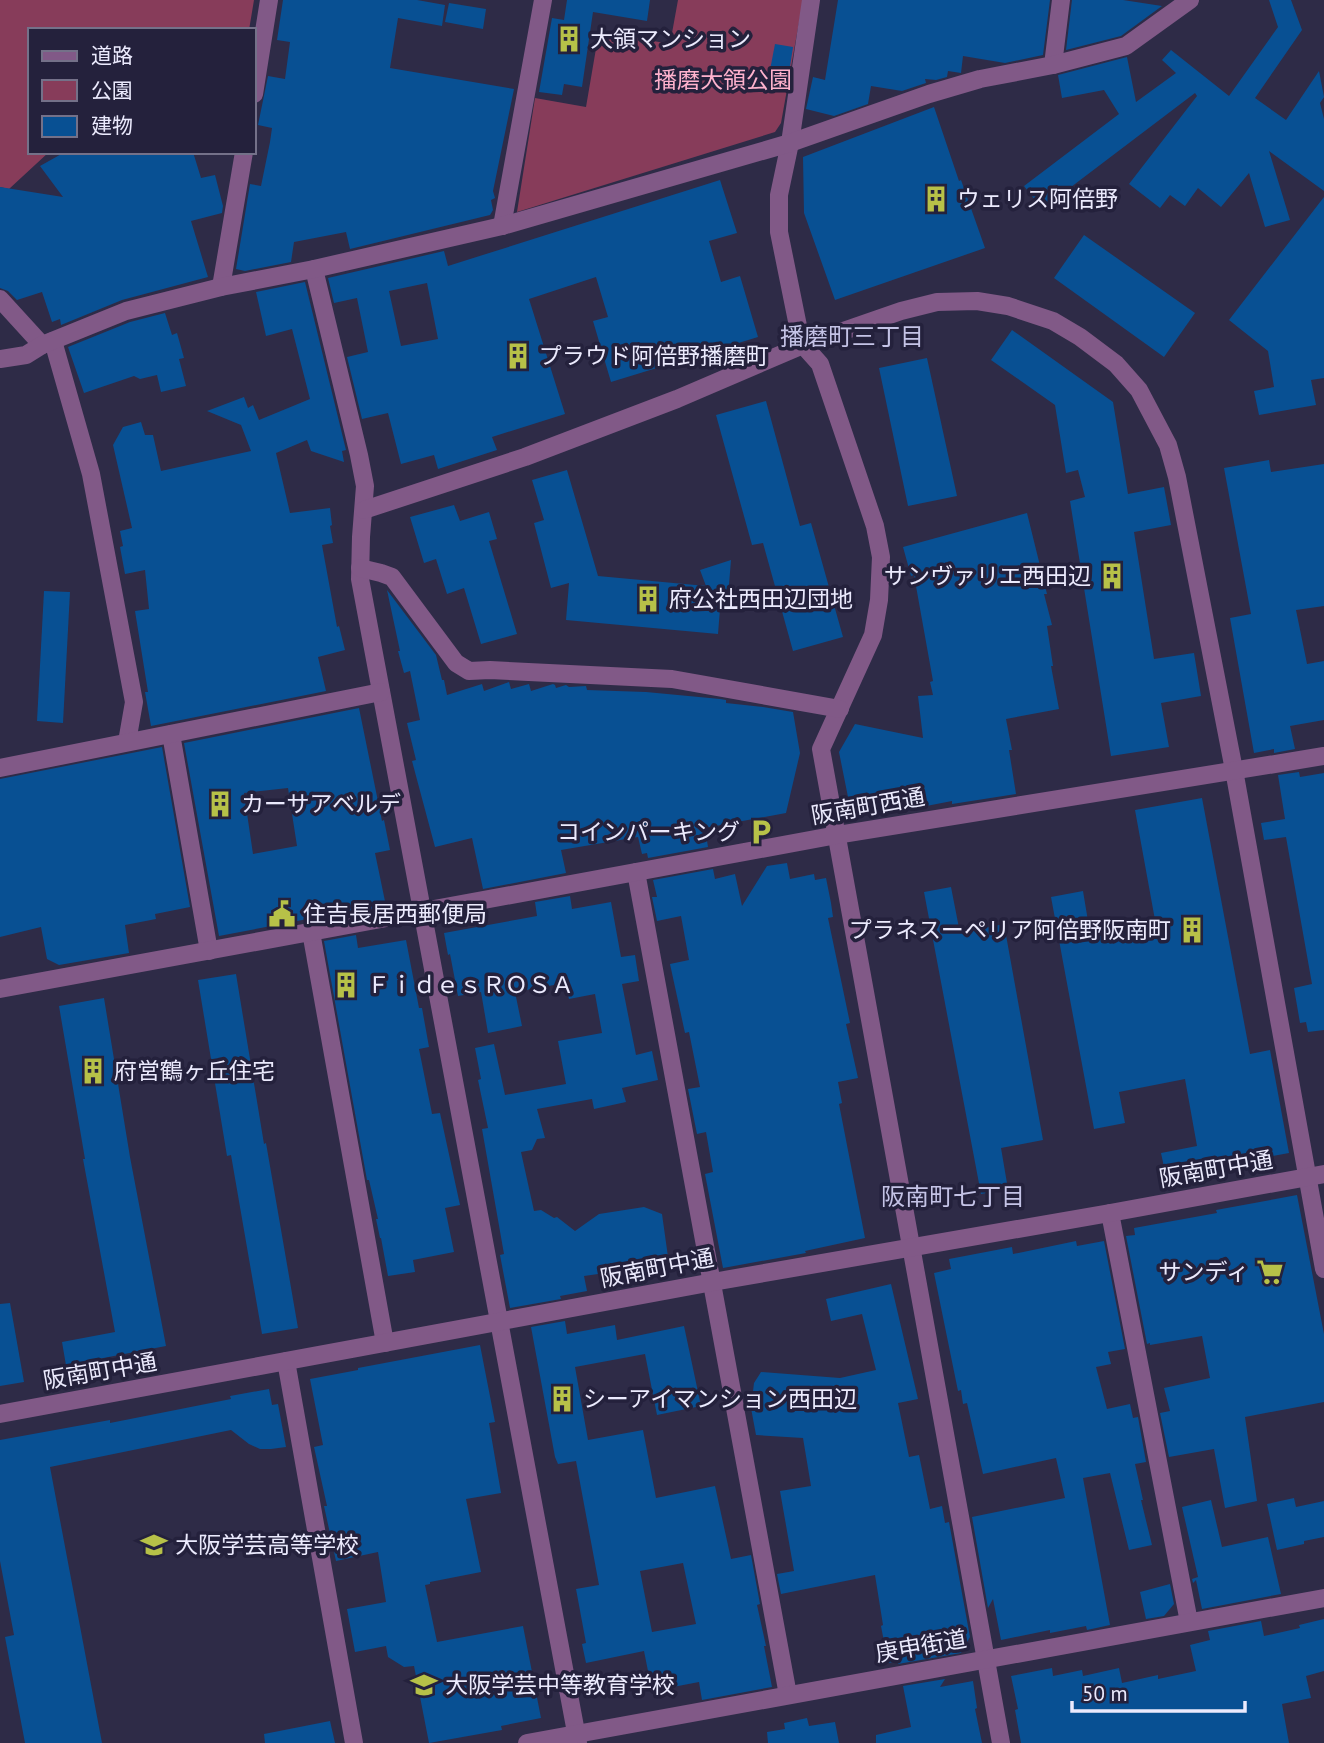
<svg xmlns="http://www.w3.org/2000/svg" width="1324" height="1743" viewBox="0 0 1324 1743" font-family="'PT Sans','Noto Sans JP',sans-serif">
	<rect width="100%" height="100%" fill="#2e2b47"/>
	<g fill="#873c5a">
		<path d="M0 0H254L249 30H30V152H49L9 189 0 187Z"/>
		<path d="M678 0H803L781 123 775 132 517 212 535 98 586 107 599 31 670 44Z"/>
	</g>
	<g fill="#085093" fill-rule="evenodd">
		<path d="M283 0H417L445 5 442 26 398 18 390 68 514 89 493 191 495 198 491 200 493 210 490 215 350 249 346 232 294 242 291 262 245 271 236 269 250 184 261 186 270 142 272 128 258 125 268 76 285 79 290 42 277 40Z"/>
		<path d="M567 0H650L647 21 593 12 582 87 564 84 562 95 539 92 552 18 564 20Z"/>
		<path d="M838 0H1050L1043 55 1005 63 963 56 961 73 948 71 947 77 936 80 925 79 926 83 902 91 871 86 868 104 834 116 806 109 813 77 825 80Z"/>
		<path d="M1072 0H1123L1162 6 1121 36 1066 50Z"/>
		<path d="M1269 0H1291L1302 30 1255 98 1286 120 1319 71 1324 97 1320 103 1324 119V191L1269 151 1290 220 1265 227 1249 173 1221 207 1198 188 1185 206 1170 195 1160 208 1129 184 1197 96 1195 93 1042 209 1024 186 1119 114 1104 90 1062 98 1058 75 1127 57 1136 102 1176 73 1162 60 1171 50 1229 96 1278 27Z"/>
		<path d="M449 3 486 9 483 29 445 22Z"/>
		<path d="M775 44 793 47 789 73 770 70Z"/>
		<path d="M934 107 959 181 961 180 985 248 835 300 804 213 803 157Z"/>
		<path d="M65 152H193L201 178 215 175 223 206 222 213 191 221 208 277 122 300 61 325 60 319 52 322 42 292 17 300 8 291 0 288V187L63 197 40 166Z"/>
		<path d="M720 180 737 233 709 241 721 282 740 276 758 337 611 382 593 321 608 317 596 277 529 299 565 414 492 437 497 450 438 469 434 455 401 464 388 413 362 419 347 357 368 352 357 298 334 303 328 278 444 251 448 266ZM427 283 438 339 401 346 389 291Z"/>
		<path d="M1324 197V378L1311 380 1316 405 1259 415 1254 391 1274 387 1268 351 1229 320Z"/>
		<path d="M1084 235 1195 313 1164 357 1054 278Z"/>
		<path d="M305 282 346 450 342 451 344 462 311 451 307 440 276 453 290 513 330 508 332 525 330 526 333 543 322 545 337 627 339 626 345 650 318 657 326 691 151 726 145 692H148L135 611 149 609 145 570 125 574 120 547 123 546 120 531 132 528 113 445 123 427 141 422 145 435H153L161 471 251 451 241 425 207 411 244 397 248 408 253 405 259 420 310 399 292 329 266 336 256 292Z"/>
		<path d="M165 313 172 335 177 333 184 358 179 359 186 386 161 392 157 375 140 379 134 376 84 393 68 347 130 322Z"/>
		<path d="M1012 330 1113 402 1128 494 1164 487 1171 525 1134 532 1154 659 1194 653 1201 696 1161 703 1169 747 1111 756 1070 501 1085 497 1078 470 1066 473 1055 405 991 360Z"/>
		<path d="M927 358 957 496 908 506 879 368Z"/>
		<path d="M766 401 800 526 811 523 843 637 793 651 763 543 752 545 716 415Z"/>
		<path d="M1269 460 1271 472 1324 464V606L1296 610 1307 664 1324 661V720L1290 726 1295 749 1274 753V749L1254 753 1230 618 1251 614 1224 468Z"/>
		<path d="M567 470 598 576 706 586 700 570 731 560 727 609H720L718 634 566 620 569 583 551 588 534 523 544 520 532 480Z"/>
		<path d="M454 505 460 521 489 512 497 539 489 541 517 634 481 644 464 588 447 594 436 559 424 563 410 517Z"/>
		<path d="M1027 513 1047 594H1044L1052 625 1047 626 1053 666H1051L1059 709 1006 719 1012 750H1009L1016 794 952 804V801L911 809 909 801 851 812 839 752 855 724 923 738 918 696 933 695 930 682 933 681 914 575 911 576 903 547Z"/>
		<path d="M387 590 436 655 442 680H444L447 695 482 684 484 691 509 682 511 689 529 684 531 691 553 684 555 685 556 688 566 685 569 687 586 686 587 690 646 692 720 699 726 700V703L763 707 793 712 800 753 786 813 705 828 708 847 648 858 647 853 642 854 638 837 561 850 566 873 483 889 472 838 435 847 412 761 416 760 407 723 420 720 410 671 404 673 398 651H400Z"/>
		<path d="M44 591 70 592 63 723 37 721Z"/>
		<path d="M359 708 382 821 384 820 390 850 375 853 386 906 318 919V917L219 936 184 743ZM288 788 297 846 253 854 244 793Z"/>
		<path d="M162 747 190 907 155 914 156 919 125 925 129 953 59 965 47 959 41 927 0 937V779Z"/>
		<path d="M1299 772 1300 777 1324 773V1030L1308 1032 1306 1022 1300 1023 1294 988 1312 984 1286 837 1264 840 1261 823 1285 819 1278 775Z"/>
		<path d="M1202 798 1250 1054 1270 1050 1289 1153 1166 1176 1161 1153 1197 1146 1185 1079 1119 1092 1125 1123 1094 1129 1051 897 1083 891 1090 933 1155 920 1135 810Z"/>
		<path d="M787 863 790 879 814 874 815 880 826 878 831 903 833 917 828 918 850 1023 846 1024 858 1078 838 1082 842 1103 839 1104 865 1238 805 1251 806 1253 723 1268 705 1174 713 1172 706 1132 697 1134 688 1089 700 1087 689 1032 685 1033 670 964 689 960 681 916 657 921 652 897H657L653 880 713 869 715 879 735 874 742 906 767 866Z"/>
		<path d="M951 887 960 933 1004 924 1043 1140 1001 1148 1008 1189 981 1194 924 892Z"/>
		<path d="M570 896 572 909 611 902 621 957 635 955 639 981 622 984 636 1055 652 1051 658 1080 622 1088 626 1102 594 1109 592 1099 537 1109 545 1138 537 1139 532 1150 521 1152 534 1211 541 1210 554 1218 557 1217 575 1231 599 1214 644 1207 662 1214 669 1264 584 1276 587 1291 560 1296 561 1299 510 1308 500 1255 504 1254 482 1129 488 1128 478 1080 481 1079 475 1048 494 1044 505 1095 566 1084 558 1041 602 1033 595 994 569 999 565 983 515 992 522 1026 488 1033 481 992 458 996 450 954 448 955 444 933 537 916 535 902Z"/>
		<path d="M356 935 358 948 406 940 419 1008H422L429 1047 419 1049 432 1114 440 1113 460 1205 445 1208 454 1252 413 1260 415 1272 388 1276 381 1238H380L376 1219H378L369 1180H367L324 941Z"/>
		<path d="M236 974 264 1144 266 1143 298 1328 262 1334 231 1155 227 1156 198 980Z"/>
		<path d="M104 998 130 1157 166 1346 93 1360 95 1372 68 1377 62 1342 115 1332 83 1159H85L59 1006Z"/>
		<path d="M1297 1195 1324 1334V1402L1245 1417 1257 1501 1225 1508 1214 1449 1169 1457 1160 1413 1170 1411 1164 1388 1210 1378 1202 1336 1150 1345V1343L1147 1344 1126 1236 1135 1235 1134 1228 1217 1213 1216 1210Z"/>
		<path d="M1076 1241 1077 1246 1104 1241 1125 1349 1108 1352 1111 1364 1096 1367 1107 1409 1130 1404 1133 1418 1138 1417 1146 1462 1135 1464 1143 1500H1141L1152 1545 1129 1550 1110 1473 1083 1478 1110 1625 1087 1630 1086 1626 1050 1633V1630L1001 1640 993 1599 988 1608 972 1517 1065 1498 1056 1458 983 1474 967 1403 963 1404 961 1390 958 1391 934 1273 951 1269 949 1259 1012 1247 1013 1254Z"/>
		<path d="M891 1284 918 1399 898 1403 909 1457 919 1455 930 1509 942 1506 945 1523 949 1522 970 1637 961 1653 898 1664V1661L888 1663 881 1626 883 1625 875 1575 781 1594 777 1574 794 1571 780 1491 811 1486 803 1438 756 1435 751 1408 754 1383 761 1372 840 1378 876 1370 862 1314 831 1321 826 1299Z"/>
		<path d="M10 1303 24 1382 0 1386V1304Z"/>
		<path d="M565 1321 567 1334 615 1325 617 1340 684 1326 701 1406 657 1415 645 1354 575 1367 588 1440 643 1430 656 1498 715 1486 731 1559 751 1555 760 1604 757 1605 766 1646H764L772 1687 702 1700 699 1682 652 1691 644 1651 586 1663 582 1644 586 1643 576 1589 599 1585 576 1461 558 1464 555 1457 531 1327ZM683 1563 696 1624 652 1632 640 1571Z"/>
		<path d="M480 1345 495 1422 489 1423 501 1493 466 1499 481 1572 430 1582V1584L425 1585 437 1642 523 1626 541 1718 501 1726 502 1730 429 1743 414 1666 404 1667 388 1657 386 1646 355 1652 347 1609 386 1602 378 1552 336 1561 324 1506H327L314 1447 323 1445 310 1379 358 1370V1368Z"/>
		<path d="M269 1389 272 1405 278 1404 286 1447 271 1449H260L249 1444 231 1430 50 1467 102 1743H25L5 1637 14 1635 0 1561V1440L110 1420V1423L231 1399 230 1396Z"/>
		<path d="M1294 1498 1296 1507 1324 1501V1537L1304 1541V1544L1277 1550 1267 1504Z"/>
		<path d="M1211 1500 1222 1547 1268 1537 1281 1594 1202 1609 1196 1580 1193 1583 1192 1579 1198 1577 1182 1507Z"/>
		<path d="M1170 1584 1174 1604 1164 1616 1146 1619 1140 1592Z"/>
		<path d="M1324 1619V1671L1306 1676 1311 1698 1282 1704 1289 1743H1021L1015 1710 1018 1709 1011 1676 1052 1668 1053 1676 1082 1670 1083 1676 1119 1668 1122 1683 1158 1675V1679L1196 1671 1190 1645 1210 1640 1208 1631 1261 1621 1264 1636 1300 1628 1299 1625Z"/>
		<path d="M945 1679 940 1687 973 1681 977 1708 975 1709 982 1743H876V1735L911 1727 903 1686Z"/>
		<path d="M807 1718 809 1726 835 1722 839 1743H768L767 1732 785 1729 784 1723Z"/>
		<path d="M330 1721 335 1743H265L264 1734Z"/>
	</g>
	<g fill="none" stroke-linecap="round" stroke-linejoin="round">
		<g stroke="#815987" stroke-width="18">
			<path d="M811 0 790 143 779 195V232L799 331 803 345 820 364 875 526 881 557 879 600 873 635 821 749 1001 1743"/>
			<path d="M1053 65 1061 0"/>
			<path d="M254 94 269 0"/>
			<path d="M502 226 543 0"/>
			<path d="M314 269 359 455 365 486 361 537 360 579 578 1743"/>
			<path d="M221 287 244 152"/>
			<path d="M0 299 42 345"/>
			<path d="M53 341 91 474 134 702 127 742"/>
			<path d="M0 359 26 355 42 345 126 311 221 287 314 269 502 226 790 143 929 94 980 79 1053 65 1126 46 1190 0"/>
			<path d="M364 510 525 457 677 399 803 345 901 311 937 302 977 301 1008 306 1053 321 1080 337 1116 364 1139 390 1168 445 1177 477 1234 770 1324 1269"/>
			<path d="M360 568 381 573 392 577 456 663 469 671 490 670 672 679 840 709"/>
			<path d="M171 734 209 951"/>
			<path d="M0 768 381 692"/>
			<path d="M636 872 788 1695"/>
			<path d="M311 932 385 1343"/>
			<path d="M0 989 837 835 1324 756"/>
			<path d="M1110 1213 1189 1622"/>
			<path d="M286 1361 354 1743"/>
			<path d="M0 1414 713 1282 1110 1213 1324 1174"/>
			<path d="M527 1743 1324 1598"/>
		</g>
	</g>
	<defs>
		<g id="building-bare" transform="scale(2.1)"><path d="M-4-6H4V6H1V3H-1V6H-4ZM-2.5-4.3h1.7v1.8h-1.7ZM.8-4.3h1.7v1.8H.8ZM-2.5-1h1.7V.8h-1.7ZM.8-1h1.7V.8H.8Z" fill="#b7c148" stroke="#24213c" stroke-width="2.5" paint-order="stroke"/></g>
		<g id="parking-bare" transform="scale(2.1)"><path d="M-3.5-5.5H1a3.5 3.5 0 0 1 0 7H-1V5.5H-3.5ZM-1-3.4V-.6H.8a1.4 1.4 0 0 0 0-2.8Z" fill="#b7c148" stroke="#24213c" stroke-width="2.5" paint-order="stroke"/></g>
		<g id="civic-bare" transform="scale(2.1)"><path d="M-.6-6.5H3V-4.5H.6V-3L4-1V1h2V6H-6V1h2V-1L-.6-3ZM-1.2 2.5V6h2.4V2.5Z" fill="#b7c148" stroke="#24213c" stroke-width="2.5" paint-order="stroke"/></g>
		<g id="supermarket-bare" transform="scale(2.1)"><path d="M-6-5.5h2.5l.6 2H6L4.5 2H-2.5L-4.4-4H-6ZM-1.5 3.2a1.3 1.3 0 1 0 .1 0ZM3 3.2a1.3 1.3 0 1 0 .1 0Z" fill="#b7c148" stroke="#24213c" stroke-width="2.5" paint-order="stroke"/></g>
		<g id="school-bare" transform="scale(2.1)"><path d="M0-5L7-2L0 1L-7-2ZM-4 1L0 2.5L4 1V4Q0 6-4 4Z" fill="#b7c148" stroke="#24213c" stroke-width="2.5" paint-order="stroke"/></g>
	</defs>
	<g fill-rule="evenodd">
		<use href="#building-bare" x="569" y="39"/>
		<use href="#building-bare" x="936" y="199"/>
		<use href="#building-bare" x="518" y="356"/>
		<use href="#building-bare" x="1112" y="576"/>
		<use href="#building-bare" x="648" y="599"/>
		<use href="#building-bare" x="220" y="804"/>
		<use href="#parking-bare" x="761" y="832"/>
		<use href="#civic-bare" x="282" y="914"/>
		<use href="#building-bare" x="1192" y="930"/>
		<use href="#building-bare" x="346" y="985"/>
		<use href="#building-bare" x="93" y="1071"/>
		<use href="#supermarket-bare" x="1270" y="1272"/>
		<use href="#building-bare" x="562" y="1399"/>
		<use href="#school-bare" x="154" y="1545"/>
		<use href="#school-bare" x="424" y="1685"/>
	</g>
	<g text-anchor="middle" stroke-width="7" stroke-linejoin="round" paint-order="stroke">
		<g font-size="23" fill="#ebeafd" stroke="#24213c" text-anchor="start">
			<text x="590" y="47">大領マンション</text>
			<text x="957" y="207">ウェリス阿倍野</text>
			<text x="539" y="364">プラウド阿倍野播磨町</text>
			<text x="1091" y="584" text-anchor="end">サンヴァリエ西田辺</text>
			<text x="669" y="607">府公社西田辺団地</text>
			<text x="241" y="812">カーサアベルデ</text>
			<text x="740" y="840" text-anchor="end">コインパーキング</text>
			<text x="303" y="922">住吉長居西郵便局</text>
			<text x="1171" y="938" text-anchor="end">プラネスーペリア阿倍野阪南町</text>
			<text x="367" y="993">ＦｉｄｅｓＲＯＳＡ</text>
			<text x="114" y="1079">府営鶴ヶ丘住宅</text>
			<text x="1249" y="1280" text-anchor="end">サンディ</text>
			<text x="583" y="1407">シーアイマンション西田辺</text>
			<text x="175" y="1553">大阪学芸高等学校</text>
			<text x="445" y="1693">大阪学芸中等教育学校</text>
		</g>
		<g font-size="23" fill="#feb2cd" stroke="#24213c">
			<text x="723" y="88">播磨大領公園</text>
		</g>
		<g font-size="23" fill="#ebeafd" stroke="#24213c">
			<text transform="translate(868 806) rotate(-10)" y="8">阪南町西通</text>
			<text transform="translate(1216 1169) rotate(-10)" y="8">阪南町中通</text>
			<text transform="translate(657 1268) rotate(-11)" y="8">阪南町中通</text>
			<text transform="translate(100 1371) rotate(-10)" y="8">阪南町中通</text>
			<text transform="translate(921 1646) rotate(-10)" y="8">庚申街道</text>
		</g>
		<g font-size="24" fill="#c4c3e6" stroke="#24213c">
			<text x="852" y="345">播磨町三丁目</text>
			<text x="953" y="1205">阪南町七丁目</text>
		</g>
	</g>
	<rect x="28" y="28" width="228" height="126" fill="#24213c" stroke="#747189" stroke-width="2"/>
	<rect x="42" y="51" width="35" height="10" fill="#815987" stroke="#747189" stroke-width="2"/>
	<text x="91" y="63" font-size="21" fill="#ebeafd">道路</text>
	<rect x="42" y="80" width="35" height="21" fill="#873c5a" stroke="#747189" stroke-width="2"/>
	<text x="91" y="98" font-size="21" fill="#ebeafd">公園</text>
	<rect x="42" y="116" width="35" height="21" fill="#085093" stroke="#747189" stroke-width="2"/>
	<text x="91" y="133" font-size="21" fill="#ebeafd">建物</text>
	<path d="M1072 1701v10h173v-10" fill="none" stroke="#ebeafd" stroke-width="3.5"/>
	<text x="1082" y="1701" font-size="21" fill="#ebeafd" stroke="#24213c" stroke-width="5" paint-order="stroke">50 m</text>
</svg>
